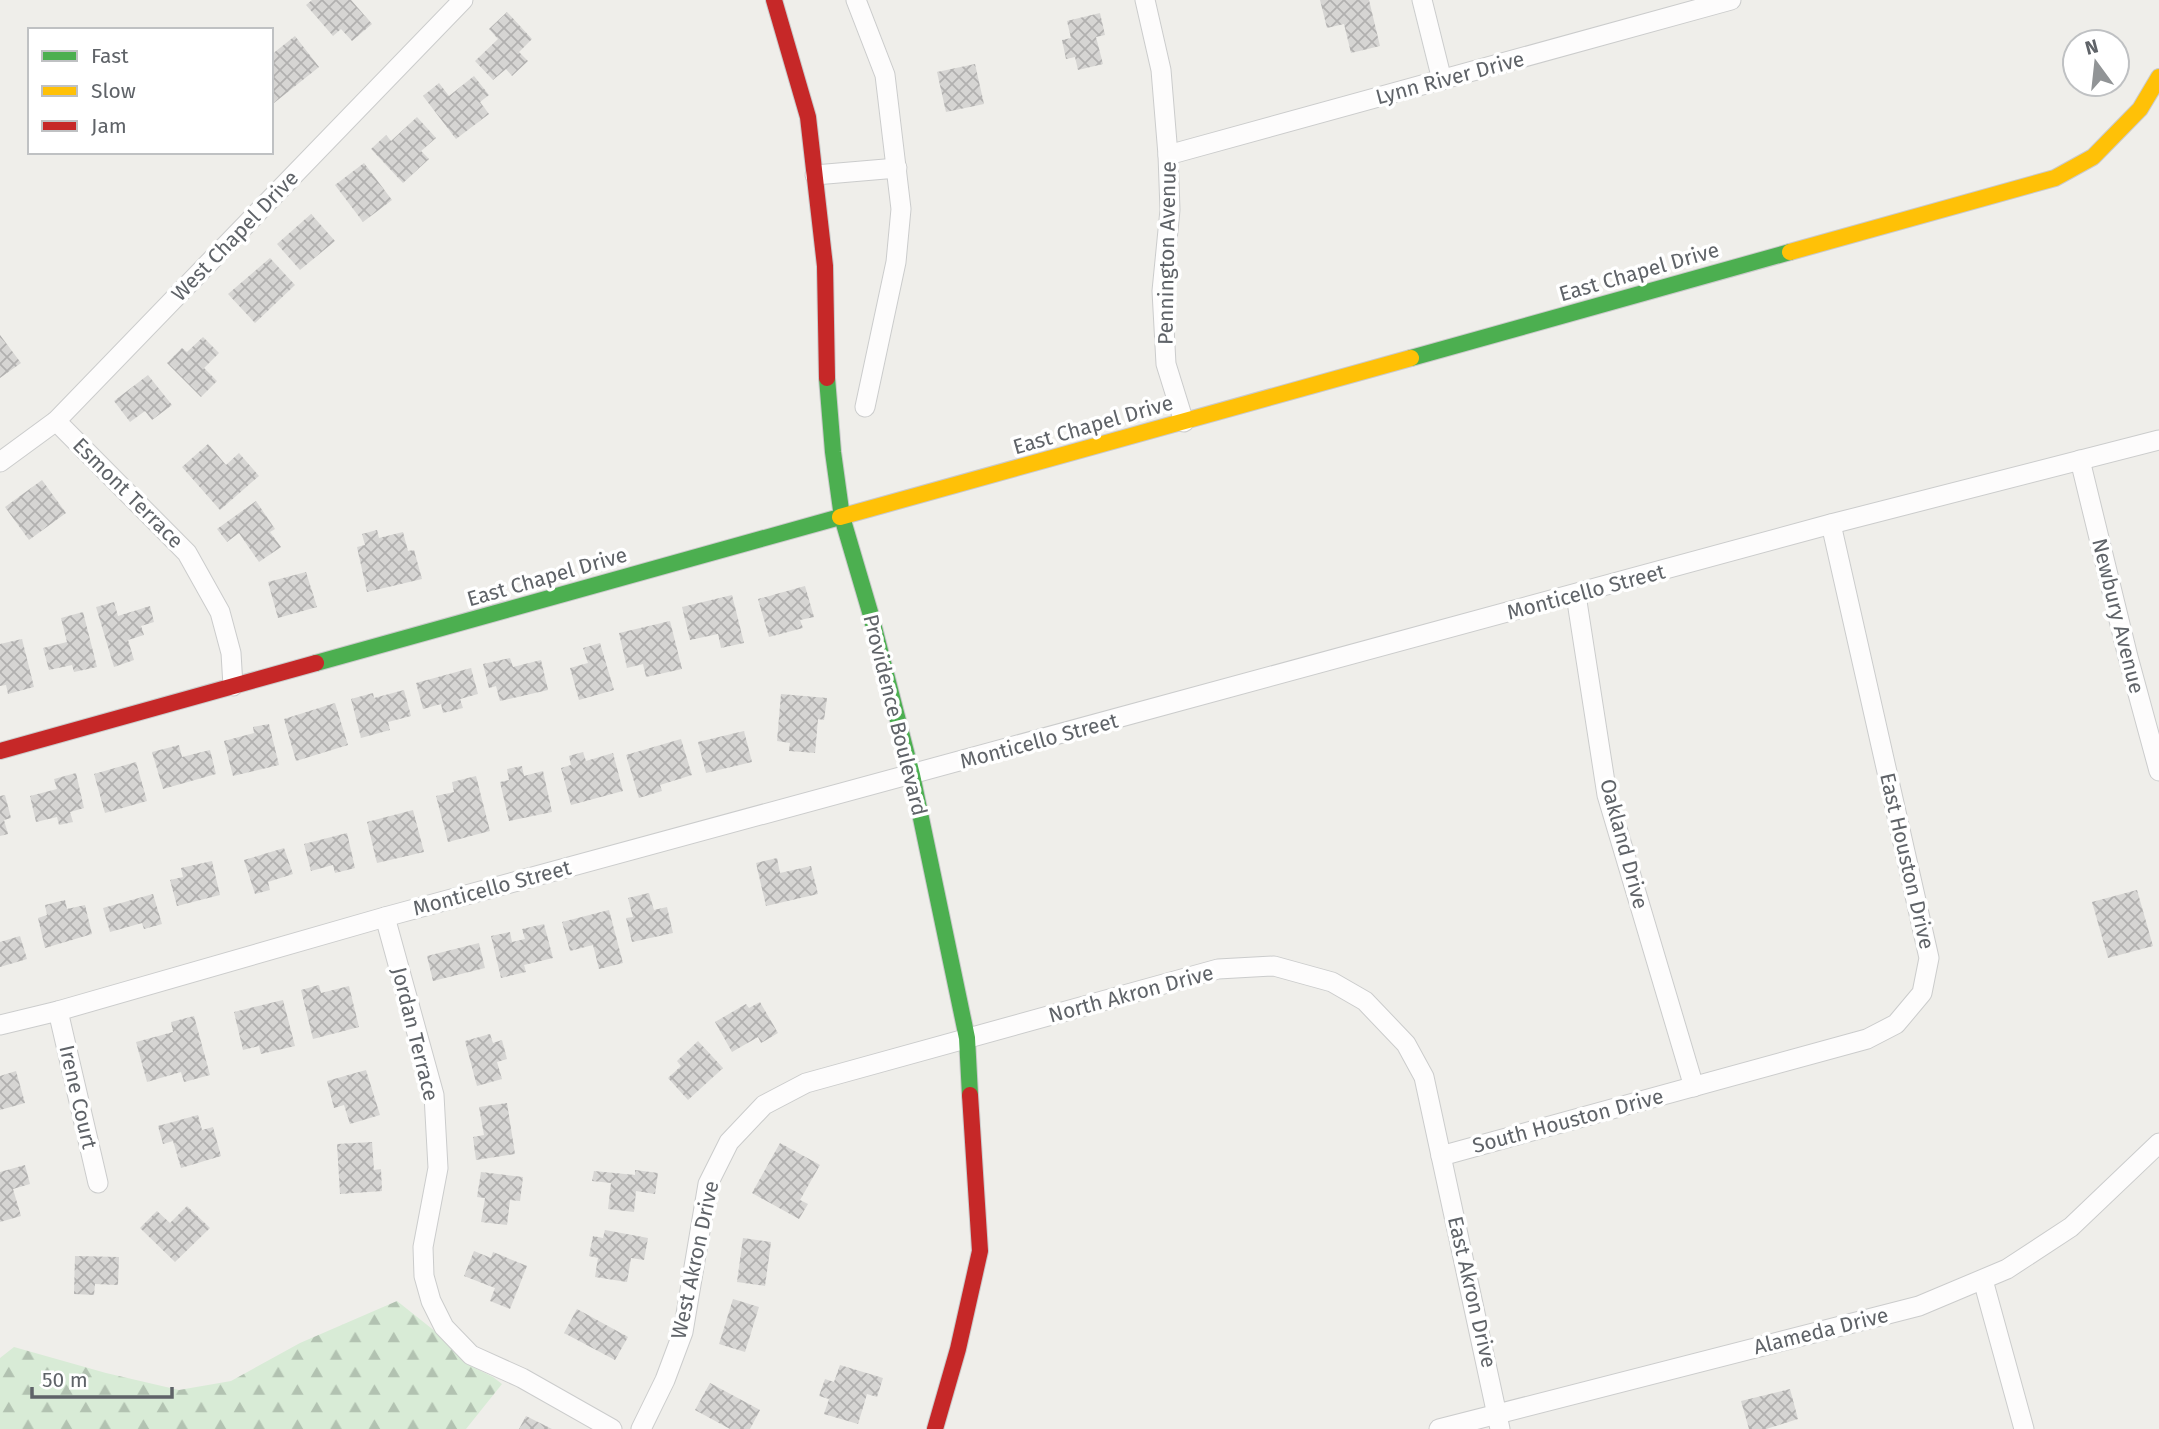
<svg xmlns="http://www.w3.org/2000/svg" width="2159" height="1429" viewBox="0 0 2159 1429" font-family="'Fira Sans',sans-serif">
	<defs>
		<pattern id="forest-firs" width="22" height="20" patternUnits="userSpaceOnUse" patternTransform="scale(1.75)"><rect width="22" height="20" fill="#d8ebd6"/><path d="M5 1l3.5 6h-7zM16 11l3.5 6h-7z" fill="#b2c2b1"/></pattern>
		<pattern id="building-cross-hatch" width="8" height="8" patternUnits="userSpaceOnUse" patternTransform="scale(1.75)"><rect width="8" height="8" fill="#d6d5d3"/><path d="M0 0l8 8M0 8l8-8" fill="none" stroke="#b1b0af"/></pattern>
	</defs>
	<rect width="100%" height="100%" fill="#efeeea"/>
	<path fill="url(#forest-firs)" d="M397 1301 436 1332 465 1363 493 1377 502 1384 466 1429H0V1358L14 1347 106 1373 179 1390 231 1381 300 1343Z"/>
	<g fill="url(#building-cross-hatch)">
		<path d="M312 0H351L372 24 352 41 341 29 333 36 306 5Z"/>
		<path d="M1320 0H1369L1380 46 1351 53 1344 24 1327 28Z"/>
		<path d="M507 12 532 39 519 52 528 61 512 76 506 69 493 80 475 61 498 39 489 29Z"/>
		<path d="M1100 13 1105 35 1096 37 1103 64 1078 70 1075 57 1066 59 1062 40 1071 38 1067 21Z"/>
		<path d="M295 36 319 67 274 103 271 99V55Z"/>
		<path d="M975 64 984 104 946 112 937 72Z"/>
		<path d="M474 76 489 95 480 102 489 114 456 139 423 96 439 83 449 96Z"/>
		<path d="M417 117 436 138 421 151 429 159 403 183 371 149 386 135 391 141Z"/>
		<path d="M364 163 392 200 363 222 335 185Z"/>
		<path d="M311 214 335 241 300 270 277 244Z"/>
		<path d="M270 258 295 285 255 323 228 294Z"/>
		<path d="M0 335 21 363 0 378Z"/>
		<path d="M203 337 219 353 204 368 217 381 201 397 167 363 182 348 187 352Z"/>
		<path d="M148 375 172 405 152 420 145 411 130 422 114 401Z"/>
		<path d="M208 444 226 465 239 453 259 476 220 510 182 467Z"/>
		<path d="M42 480 66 513 29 540 5 507Z"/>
		<path d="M256 501 275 529 270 532 281 547 259 562 239 533 227 542 217 529Z"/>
		<path d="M377 530 379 538 403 532 408 551 414 550 422 579 367 592 357 547 365 545 362 534Z"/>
		<path d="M306 572 317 607 278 618 268 582Z"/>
		<path d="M805 586 814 617 800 620 803 628 769 637 758 599Z"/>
		<path d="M732 595 744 643 721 648 718 634 690 640 682 607Z"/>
		<path d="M114 602 118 616 150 606 154 622 141 626 144 635 128 640 134 660 114 667 96 607Z"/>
		<path d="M83 612 97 667 74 672 72 665 49 670 43 648 67 642 61 618Z"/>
		<path d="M670 621 682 669 646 677 643 664 627 668 619 633Z"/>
		<path d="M22 639 34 687 8 694 6 685 0 686V644Z"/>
		<path d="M600 643 614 690 579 700 570 668 588 663 583 648Z"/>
		<path d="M510 658 513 667 541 660 548 690 500 701 496 686 489 688 483 664Z"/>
		<path d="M471 668 478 694 460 699 463 708 443 713 441 704 423 709 416 683Z"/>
		<path d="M404 690 411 716 388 722 390 730 361 738 351 699 373 693 374 698Z"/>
		<path d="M781 694 827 698 824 720 818 719 815 753 789 751 790 743 777 741Z"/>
		<path d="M335 703 348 745 296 761 284 719Z"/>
		<path d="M269 724 279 765 233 776 224 741 254 733 253 727Z"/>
		<path d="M744 731 752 762 706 773 698 742Z"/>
		<path d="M681 739 692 775 660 785 662 791 639 798 626 755Z"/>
		<path d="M179 745 182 757 210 750 216 774 163 789 152 752Z"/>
		<path d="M583 752 586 761 613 753 623 791 571 805 561 768 571 765 569 756Z"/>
		<path d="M136 762 147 801 105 813 94 774Z"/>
		<path d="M522 766 524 776 543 771 552 812 509 821 500 782 509 780 507 769Z"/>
		<path d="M76 773 84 808 70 812 73 822 59 825 57 817 36 822 30 796 57 789 54 779Z"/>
		<path d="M476 776 490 831 448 842 436 796 454 792 452 782Z"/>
		<path d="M5 795 11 818 4 820 8 834 0 836V796Z"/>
		<path d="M413 810 424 852 377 863 367 822Z"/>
		<path d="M347 833 355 868 335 873 333 865 311 871 304 844Z"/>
		<path d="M284 848 293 874 268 882 270 890 255 894 244 860Z"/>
		<path d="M777 858 780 873 811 866 818 894 766 906 756 863Z"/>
		<path d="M212 861 220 895 177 906 170 880 183 877 181 868Z"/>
		<path d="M2137 890 2153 946 2108 958 2092 902Z"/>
		<path d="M649 893 654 910 667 907 673 933 632 942 626 918 633 917 628 898Z"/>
		<path d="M153 894 162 924 144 929 142 923 110 932 103 908Z"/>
		<path d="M65 900 67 909 85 905 92 934 45 948 38 918 47 915 45 905Z"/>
		<path d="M609 910 623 963 599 969 593 945 570 951 562 922Z"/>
		<path d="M544 924 553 958 524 965 526 972 501 978 491 936 510 932 512 942 525 939 522 929Z"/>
		<path d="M20 936 27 959 0 967V942Z"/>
		<path d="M479 943 485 968 433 981 427 956Z"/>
		<path d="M319 985 321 993 349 986 359 1027 313 1039 301 990Z"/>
		<path d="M283 1000 295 1046 261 1054 259 1046 243 1050 234 1012Z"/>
		<path d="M760 1002 778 1033 761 1043 758 1037 732 1052 715 1022 746 1004 749 1008Z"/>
		<path d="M194 1016 210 1075 184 1082 181 1072 147 1082 136 1042 173 1032 171 1022Z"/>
		<path d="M490 1034 493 1043 502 1040 507 1059 497 1062 502 1079 477 1086 465 1041Z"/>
		<path d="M698 1041 723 1068 688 1100 668 1078 681 1066 677 1061Z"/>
		<path d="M366 1070 380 1115 350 1124 344 1105 334 1108 327 1081Z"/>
		<path d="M16 1071 25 1103 0 1110V1076Z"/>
		<path d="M507 1103 515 1154 476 1160 473 1137 484 1135 479 1107Z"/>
		<path d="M198 1115 202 1130 213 1127 221 1156 181 1168 173 1141 163 1144 158 1126Z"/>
		<path d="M372 1142 374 1170 381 1169 382 1191 340 1194 337 1144Z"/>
		<path d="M780 1143 820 1165 800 1200 808 1204 799 1219 752 1193Z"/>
		<path d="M25 1165 30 1184 13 1189 21 1216 0 1222V1172Z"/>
		<path d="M635 1170 658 1173 655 1194 636 1191 634 1212 608 1209 611 1183 592 1181 594 1171 635 1175Z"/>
		<path d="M481 1172 523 1177 520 1201 510 1200 507 1225 481 1222 485 1198 477 1197Z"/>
		<path d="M187 1206 210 1228 175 1262 140 1228 157 1211 170 1223Z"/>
		<path d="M605 1230 648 1238 644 1260 631 1258 627 1282 595 1277 598 1258 589 1256 593 1236 603 1238Z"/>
		<path d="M743 1238 771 1242 765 1286 737 1282Z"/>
		<path d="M474 1251 491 1258 493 1252 527 1266 510 1309 490 1301 495 1288 464 1276Z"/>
		<path d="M75 1256 119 1257 118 1285 95 1284 94 1295 74 1294Z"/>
		<path d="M733 1299 759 1307 745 1352 719 1344Z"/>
		<path d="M577 1309 628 1337 615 1360 564 1333Z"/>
		<path d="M840 1365 883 1378 877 1397 867 1394 858 1424 824 1414 829 1399 819 1396 825 1379 834 1382Z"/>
		<path d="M710 1383 760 1410 750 1429H730L695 1410Z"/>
		<path d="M1790 1389 1798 1419 1766 1429H1749L1741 1401Z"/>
		<path d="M526 1416 552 1429H519Z"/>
	</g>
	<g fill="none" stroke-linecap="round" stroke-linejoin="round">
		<g stroke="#cbcccc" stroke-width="21">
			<g id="street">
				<path d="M856 0 885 75 901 209 896 262 865 407"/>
				<path d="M1145 0 1161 70 1168 155 1170 210 1162 291 1166 364 1184 422"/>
				<path d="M1422 0 1442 80"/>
				<path d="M1168 155 1731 0"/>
				<path d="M815 175 897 168"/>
				<path d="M56 421 187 553 220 612 231 653 233 686"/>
				<path d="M2080 460 2128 657 2159 771"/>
				<path d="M0 462 56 421 463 0"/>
				<path d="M1576 595 1607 795 1694 1087"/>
				<path d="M385 917 434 1095 438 1168 423 1247 424 1276 431 1301 444 1327 471 1355 522 1378 612 1429"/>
				<path d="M58 1011 98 1183"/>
				<path d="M0 1025 58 1011 385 917 1831 524 2159 440"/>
				<path d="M1441 1156 1867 1039 1896 1024 1922 993 1929 958 1831 524"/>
				<path d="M1983 1280 2024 1429"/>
				<path d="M641 1429 665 1380 683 1332 708 1184 729 1142 764 1105 806 1083 1218 969 1274 966 1332 982 1365 1001 1406 1044 1424 1077 1500 1429"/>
				<path d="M1439 1429 1919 1306 2007 1269 2071 1227 2159 1143"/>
			</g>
		</g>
		<g stroke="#cacacb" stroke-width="18">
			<g id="fast">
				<path d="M1411 358 1790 252"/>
				<path d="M827 378 833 452 842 517 870 612 912 775 967 1038 970 1095"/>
				<path d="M316 663 840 517"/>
			</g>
		</g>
		<g stroke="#cacacb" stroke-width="18">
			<g id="slow">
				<path d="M1790 252 2055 178 2093 157 2140 109 2159 77"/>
				<path d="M840 517 1411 358"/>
			</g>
		</g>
		<g stroke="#cacacb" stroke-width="18">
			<g id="jam">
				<path d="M774 0 808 117 825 266 827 378"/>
				<path d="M0 751 316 663"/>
				<path d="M935 1429 958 1349 980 1251 970 1095"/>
			</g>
		</g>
		<use href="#street" stroke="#fdfcfc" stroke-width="19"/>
		<use href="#fast" stroke="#4caf50" stroke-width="16"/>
		<use href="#slow" stroke="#ffc107" stroke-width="16"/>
		<use href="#jam" stroke="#c62828" stroke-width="16"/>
	</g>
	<g text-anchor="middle" stroke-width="7" stroke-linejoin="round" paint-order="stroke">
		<g font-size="21" fill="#5f6368" stroke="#fff">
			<text transform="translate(1450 78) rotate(-15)" y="7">Lynn River Drive</text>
			<text transform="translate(235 236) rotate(-46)" y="7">West Chapel Drive</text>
			<text transform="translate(1167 253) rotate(-89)" y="7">Pennington Avenue</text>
			<text transform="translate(1639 272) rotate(-16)" y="7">East Chapel Drive</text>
			<text transform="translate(1093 425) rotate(-16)" y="7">East Chapel Drive</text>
			<text transform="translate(128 493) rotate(45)" y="7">Esmont Terrace</text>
			<text transform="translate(547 577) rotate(-16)" y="7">East Chapel Drive</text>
			<text transform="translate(1586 592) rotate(-15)" y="7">Monticello Street</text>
			<text transform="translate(2118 616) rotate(76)" y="7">Newbury Avenue</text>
			<text transform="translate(895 715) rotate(76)" y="7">Providence Boulevard</text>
			<text transform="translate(1039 741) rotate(-15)" y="7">Monticello Street</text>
			<text transform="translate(1624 844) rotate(75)" y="7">Oakland Drive</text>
			<text transform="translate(1907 861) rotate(77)" y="7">East Houston Drive</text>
			<text transform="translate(492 888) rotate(-15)" y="7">Monticello Street</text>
			<text transform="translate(1131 994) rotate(-15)" y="7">North Akron Drive</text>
			<text transform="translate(415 1034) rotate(76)" y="7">Jordan Terrace</text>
			<text transform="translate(78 1097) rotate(77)" y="7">Irene Court</text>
			<text transform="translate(1568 1121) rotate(-15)" y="7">South Houston Drive</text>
			<text transform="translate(695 1260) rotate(-78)" y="7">West Akron Drive</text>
			<text transform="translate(1472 1292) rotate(77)" y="7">East Akron Drive</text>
			<text transform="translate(1821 1331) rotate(-14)" y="7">Alameda Drive</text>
		</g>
	</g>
	<rect x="28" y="28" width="245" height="126" fill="#ffffff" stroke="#bfc1c3" stroke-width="2"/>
	<rect x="42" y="51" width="35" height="10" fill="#4caf50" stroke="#bfc1c3" stroke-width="2"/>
	<text x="91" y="63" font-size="21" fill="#5f6368">Fast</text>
	<rect x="42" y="86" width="35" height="10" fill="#ffc107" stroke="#bfc1c3" stroke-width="2"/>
	<text x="91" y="98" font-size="21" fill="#5f6368">Slow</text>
	<rect x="42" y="121" width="35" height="10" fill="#c62828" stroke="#bfc1c3" stroke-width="2"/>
	<text x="91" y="133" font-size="21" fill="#5f6368">Jam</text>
	<g transform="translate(2096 63) rotate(345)"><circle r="33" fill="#ffffff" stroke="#bfc1c3" stroke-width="2"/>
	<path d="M0-5L12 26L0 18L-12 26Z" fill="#919496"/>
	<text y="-10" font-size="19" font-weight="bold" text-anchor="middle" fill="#5f6368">N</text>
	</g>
	<path d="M32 1387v10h140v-10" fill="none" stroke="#5f6368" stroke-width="3.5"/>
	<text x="42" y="1387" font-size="21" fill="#5f6368" stroke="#ffffff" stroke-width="5" paint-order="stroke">50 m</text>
</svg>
